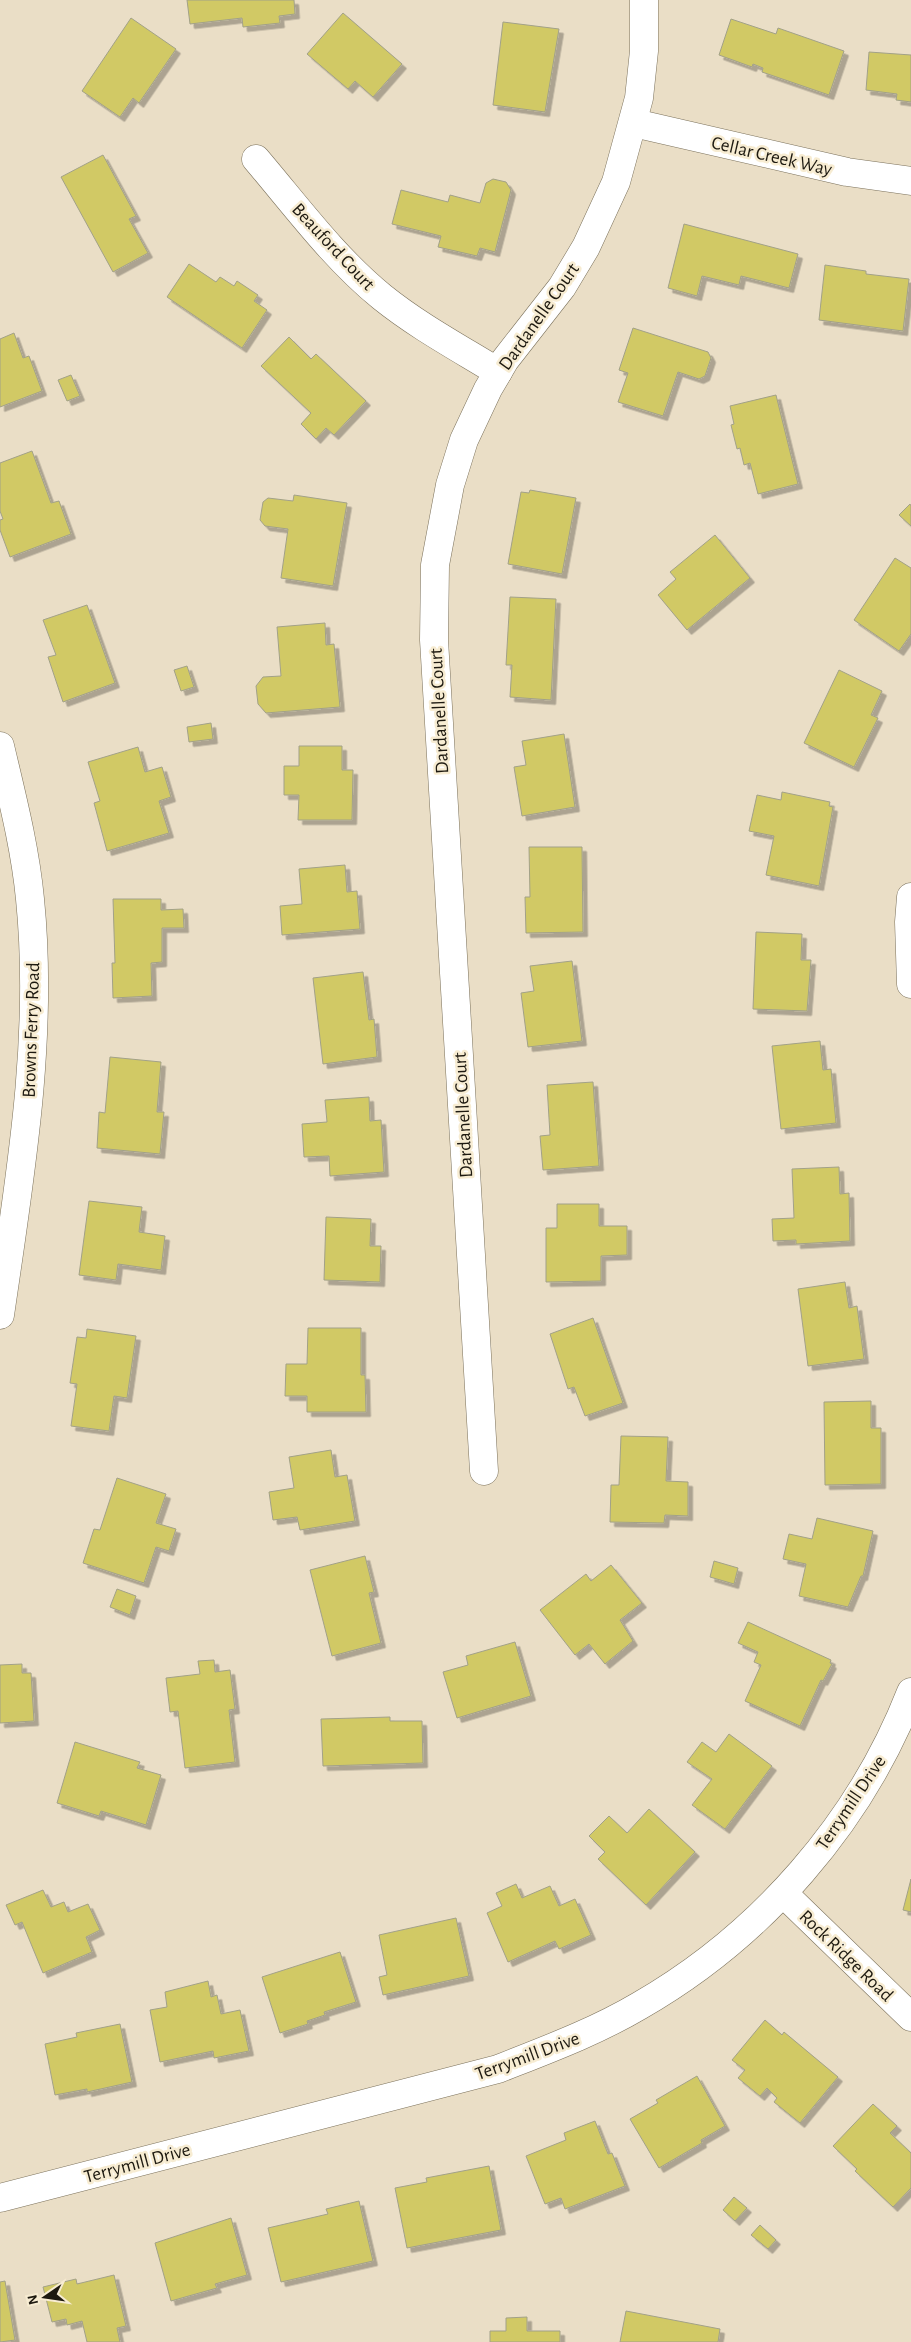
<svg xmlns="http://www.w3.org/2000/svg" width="911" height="2342" viewBox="0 0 911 2342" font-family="'Alegreya Sans',sans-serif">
	<defs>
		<filter id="shadow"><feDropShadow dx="4.5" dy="4.5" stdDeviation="0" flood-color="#0004"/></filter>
	</defs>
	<rect width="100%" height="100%" fill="#eadec6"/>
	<g fill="#d1c965" stroke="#a2a188" filter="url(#shadow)">
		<path d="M187 0H294L295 14 279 16 280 23 243 27 242 18 190 24Z"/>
		<path d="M343 13 402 64 373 97 355 81 348 89 307 54Z"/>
		<path d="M131 18 176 49 139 103 133 98 120 117 82 91Z"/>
		<path d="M731 19 776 34 778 28 844 51 829 95 762 72 763 68 753 64 752 67 719 55Z"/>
		<path d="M503 22 559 29 545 112 493 105Z"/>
		<path d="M869 52 911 55V102L896 100 897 94 866 90Z"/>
		<path d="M103 155 136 216 129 219 148 253 113 272 61 177Z"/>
		<path d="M493 179 506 182 511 190 495 252 480 248 477 256 438 247 441 236 392 224 401 190 448 202 450 195 480 203 486 183Z"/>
		<path d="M684 224 798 254 789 288 741 276 739 285 702 276 697 296 668 288Z"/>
		<path d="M189 264 216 282 220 277 234 286 237 281 258 295 254 301 267 310 242 348 167 297Z"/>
		<path d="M825 265 866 271V274L909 279 903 331 819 320Z"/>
		<path d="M633 328 708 352 711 358 705 376 699 379 678 372 663 416 618 402 628 373 619 370Z"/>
		<path d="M14 333 23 358 29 356 42 391 0 407V339Z"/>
		<path d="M289 337 311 359 316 354 366 401 334 435 326 428 316 439 301 424 311 413 261 366Z"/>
		<path d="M71 375 80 396 67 401 58 380Z"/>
		<path d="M776 395 798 484 758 494 750 463 744 465 740 448 737 449 731 425 734 424 730 406Z"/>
		<path d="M32 451 51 503 59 501 71 534 10 557 0 530V520L3 519 0 511V463Z"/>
		<path d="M530 490 576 498 562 574 508 564 521 492 529 493Z"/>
		<path d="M294 495 347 503 333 586 281 578 288 529 265 526 260 520 263 502 268 498 293 501Z"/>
		<path d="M910 504 911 506V526L899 515Z"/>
		<path d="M715 535 750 578 687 630 658 595 676 579 670 572Z"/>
		<path d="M895 558 911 568V634L899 651 854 620Z"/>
		<path d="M510 597 556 599 551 700 510 697 512 665H506Z"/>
		<path d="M87 605 115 683 63 702 48 657 56 655 43 620Z"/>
		<path d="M325 623 326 645 334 644 340 707 266 713 258 704 256 686 263 677 281 676 277 627Z"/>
		<path d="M187 666 194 687 181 691 174 670Z"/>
		<path d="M839 670 882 691 871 715 878 718 854 767 804 743Z"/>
		<path d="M211 723 213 739 189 742 187 727Z"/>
		<path d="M564 734 575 807 522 816 514 767 526 765 522 741Z"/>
		<path d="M299 746H342V770H353L352 820H298L299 795H284V766H299Z"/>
		<path d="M138 747 145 772 162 767 171 797 159 801 169 833 107 851 94 803 100 801 88 762Z"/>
		<path d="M782 792 830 802 829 806 833 807 819 886 766 875 774 836 749 831 757 795 781 800Z"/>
		<path d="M529 847H582L583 932 526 933 525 897H530Z"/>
		<path d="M345 865 347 892 357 891 360 929 282 935 280 906 302 904 299 869Z"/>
		<path d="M113 899H161V910L183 909 184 928H162V962L151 963 152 996 113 998 112 963H115Z"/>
		<path d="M756 932 802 934 801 960H811L807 1011 753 1009Z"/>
		<path d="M572 961 582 1041 528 1047 521 993 534 991 530 966Z"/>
		<path d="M363 972 369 1020 374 1019 377 1057 323 1064 313 978Z"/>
		<path d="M820 1041 823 1070 831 1069 836 1123 781 1129 772 1046Z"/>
		<path d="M110 1057 161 1062 157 1112H164L160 1154 97 1148 99 1112 105 1113Z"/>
		<path d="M593 1082 599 1166 543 1170 540 1136 550 1135 547 1085Z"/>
		<path d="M369 1097 370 1121 381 1120 384 1172 330 1176 329 1156 304 1157 302 1124 327 1122 325 1100Z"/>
		<path d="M839 1167 840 1194 849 1193 850 1241 796 1244V1240L773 1241 772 1219 794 1218 792 1169Z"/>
		<path d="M89 1201 142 1207 139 1232 165 1236 161 1270 118 1264 116 1280 79 1275Z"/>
		<path d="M557 1204H599V1226H627V1255L601 1256V1281L546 1282V1228H557Z"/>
		<path d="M326 1217 371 1219 370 1246H381L380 1282 324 1280Z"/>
		<path d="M845 1282 849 1308 857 1306 864 1359 808 1366 798 1289Z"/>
		<path d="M593 1318 623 1403 585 1416 574 1387 568 1389 550 1334Z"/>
		<path d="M308 1328H361V1375H365L366 1412H307V1396H285L286 1364H307Z"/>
		<path d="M87 1329 136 1336 127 1398 114 1396 109 1431 71 1426 77 1384 70 1383 77 1337 86 1338Z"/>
		<path d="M871 1401V1428H881V1484L825 1485 824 1402Z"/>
		<path d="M621 1436 668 1437 666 1481 688 1482V1516L665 1515 664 1523 610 1522 611 1485H619Z"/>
		<path d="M331 1450 335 1477 347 1475 355 1521 300 1530 297 1517 273 1520 269 1492 294 1488 289 1457Z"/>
		<path d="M117 1478 166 1494 156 1523 176 1529 169 1551 156 1547 144 1583 83 1563 94 1529 100 1530Z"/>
		<path d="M817 1518 873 1531 863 1576H861L848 1607 799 1596 806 1564 783 1559 789 1534 812 1539Z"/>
		<path d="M365 1556 374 1592 369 1593 381 1643 332 1656 310 1570Z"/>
		<path d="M714 1561 738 1568 734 1584 710 1577Z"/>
		<path d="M611 1565 642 1603 620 1620 633 1641 605 1664 589 1644 575 1655 540 1610 586 1574 591 1581Z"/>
		<path d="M117 1589 136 1596 130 1615 110 1607Z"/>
		<path d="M748 1622 831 1660 830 1663 832 1664 823 1681 821 1680 800 1726 745 1701 761 1665 754 1662 758 1652 738 1643Z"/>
		<path d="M515 1642 531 1696 457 1718 443 1672 468 1665 466 1656Z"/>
		<path d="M214 1660 215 1672 230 1670 235 1709 229 1710 235 1762 185 1768 178 1711 170 1712 166 1678 200 1674 198 1661Z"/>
		<path d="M22 1664V1673H31L34 1721 0 1723V1665Z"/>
		<path d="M390 1717V1721H422L423 1763 323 1766 321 1719Z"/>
		<path d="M729 1734 772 1766 725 1829 692 1805 712 1779 687 1762 702 1742 716 1752Z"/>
		<path d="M75 1742 140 1762 137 1768 161 1775 146 1825 101 1811 99 1816 57 1803Z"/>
		<path d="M649 1809 695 1852 646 1905 598 1859 605 1852 589 1836 609 1816 627 1833Z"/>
		<path d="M911 1879V1912L903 1910Z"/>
		<path d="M516 1884 522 1898 550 1886 559 1906 575 1899 591 1935 559 1949 555 1941 508 1962 487 1913 502 1906 496 1893Z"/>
		<path d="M43 1890 51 1907 64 1902 68 1912 88 1904 100 1930 86 1937 92 1952 43 1973 22 1922 15 1925 6 1905Z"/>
		<path d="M456 1918 469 1976 383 1995 379 1977 387 1975 379 1935Z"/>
		<path d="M340 1952 356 2002 324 2012 325 2015 307 2021 308 2024 280 2033 262 1977Z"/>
		<path d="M208 1981 211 1997 217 1995 221 2014 240 2010 249 2051 214 2058 213 2051 160 2062 150 2010 167 2007 165 1992Z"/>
		<path d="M765 2020 782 2035 784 2032 838 2077 800 2123 774 2102 777 2098 767 2088 760 2096 738 2078 745 2070 732 2060Z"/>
		<path d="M120 2024 132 2082 87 2092V2089L55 2095 45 2044 77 2037 76 2033Z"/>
		<path d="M697 2076 725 2126 701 2140 702 2143 659 2168 630 2119 658 2103 656 2100Z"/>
		<path d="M873 2104 897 2126 890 2133 911 2153V2188L893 2207 855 2171 857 2169 833 2146Z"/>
		<path d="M595 2121 608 2154 612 2153 625 2186 565 2209 561 2198 545 2204 526 2156 566 2140 564 2133Z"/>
		<path d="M489 2166 501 2230 407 2248 395 2188 427 2182 426 2178Z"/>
		<path d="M734 2197 747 2208 735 2221 723 2210Z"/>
		<path d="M359 2201 373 2261 281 2282 268 2228 328 2214 326 2209Z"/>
		<path d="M231 2218 247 2275 215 2284 217 2288 171 2301 155 2243Z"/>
		<path d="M760 2225 776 2240 768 2249 751 2235Z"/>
		<path d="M114 2275 126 2326 117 2328 120 2342H87L82 2321 67 2325 66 2319 52 2322 43 2287 76 2279 77 2284Z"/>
		<path d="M5 2281 15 2340 0 2342V2282Z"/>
		<path d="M626 2311 720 2329 718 2342H620Z"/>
		<path d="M527 2317V2331H560V2342H490V2331H506V2318Z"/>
	</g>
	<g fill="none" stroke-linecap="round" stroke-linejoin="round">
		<g stroke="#7b715b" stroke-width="29">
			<g id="minor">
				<path d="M634 123 847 172 911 181"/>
				<path d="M256 159C296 206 334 258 382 297 418 326 459 348 498 372"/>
				<path d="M0 746C12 797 25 847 30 899 44 1038 20 1177 0 1315"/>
				<path d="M911 897 909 922 911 984"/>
				<path d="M484 1471 434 640 435 565 450 485 464 440 488 389 505 360 562 287 586 247 616 182 639 98 644 51V0"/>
				<path d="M783 1893 911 2017"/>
				<path d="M0 2198 498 2069C546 2050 595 2032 639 2006 761 1936 860 1823 911 1692"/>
			</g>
		</g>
		<use href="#minor" stroke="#fff" stroke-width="28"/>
	</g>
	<g text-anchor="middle" stroke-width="5" stroke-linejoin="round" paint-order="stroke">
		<g font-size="19" fill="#1d1910" stroke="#f7ecd2">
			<text transform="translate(772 155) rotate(13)" y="7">Cellar Creek Way</text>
			<text transform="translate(334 246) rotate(47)" y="7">Beauford Court</text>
			<text transform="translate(538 316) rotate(-55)" y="7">Dardanelle Court</text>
			<text transform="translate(438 711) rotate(-93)" y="7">Dardanelle Court</text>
			<text transform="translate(30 1030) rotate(-88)" y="7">Browns Ferry Road</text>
			<text transform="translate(462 1115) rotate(-93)" y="7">Dardanelle Court</text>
			<text transform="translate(850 1802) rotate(-56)" y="7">Terrymill Drive</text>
			<text transform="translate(847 1955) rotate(44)" y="7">Rock Ridge Road</text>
			<text transform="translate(527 2055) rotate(-20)" y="7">Terrymill Drive</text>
			<text transform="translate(137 2162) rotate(-15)" y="7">Terrymill Drive</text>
		</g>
	</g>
	<g transform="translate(45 2297) rotate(257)" stroke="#f7ecd2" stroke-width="4" paint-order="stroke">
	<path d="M0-4L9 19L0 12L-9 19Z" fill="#1d1910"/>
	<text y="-8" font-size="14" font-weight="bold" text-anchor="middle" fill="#1d1910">N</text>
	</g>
</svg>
